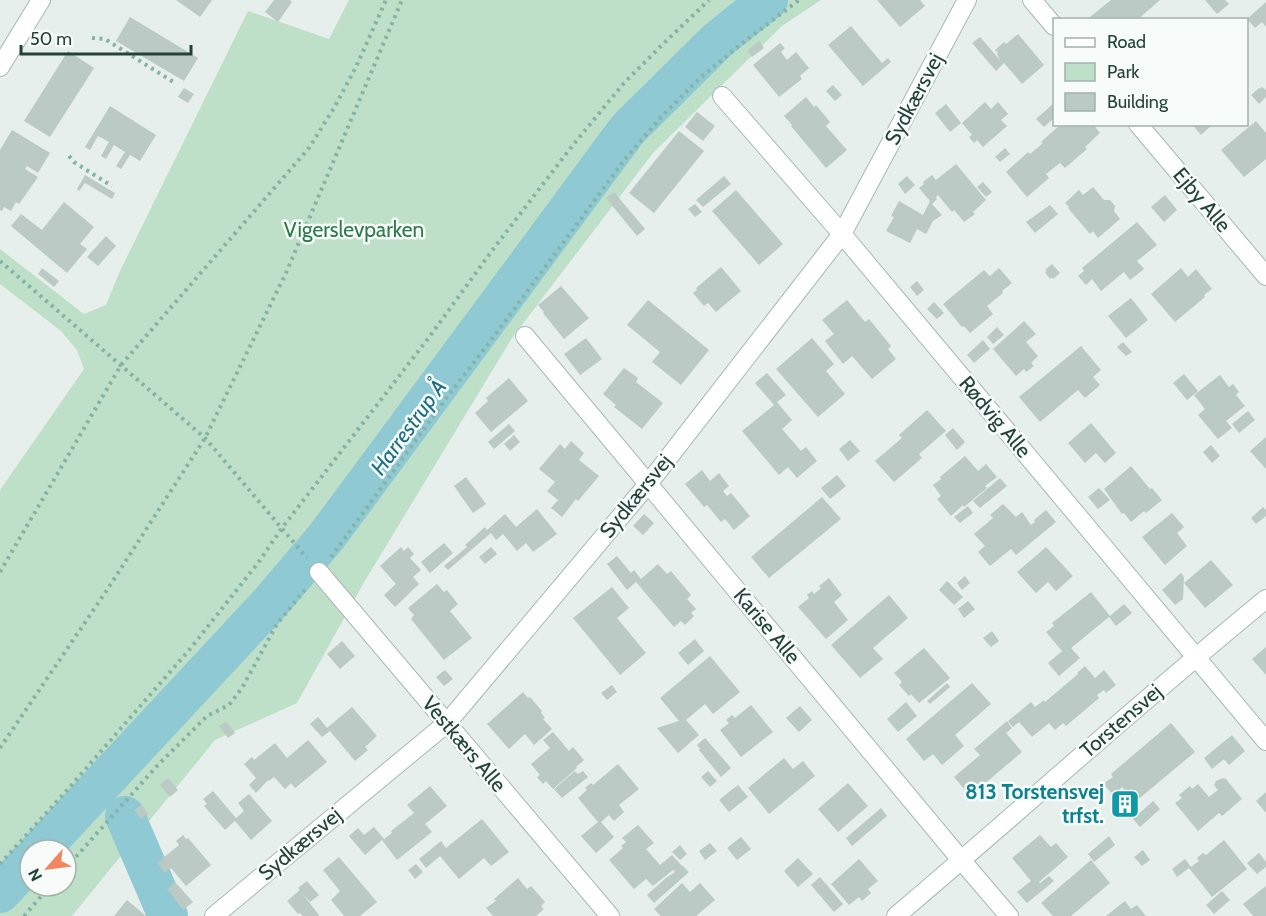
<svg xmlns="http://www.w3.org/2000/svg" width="1266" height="916" viewBox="0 0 1266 916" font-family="Cabin,sans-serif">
	<rect width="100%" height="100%" fill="#e6efeb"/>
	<path fill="#bfe0c8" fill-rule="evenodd" d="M349 0H821L782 26 653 153 512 338 363 584 297 703 215 740 72 916H0V490L84 369 77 350 61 331 0 284V249L84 314 106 305 120 271 248 11 329 39ZM30 850H66V886H30Z"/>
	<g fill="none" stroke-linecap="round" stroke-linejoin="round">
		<g stroke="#8ec9d4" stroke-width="40">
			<path d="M125 816 168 916"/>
			<path d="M40 850 271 602 327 536 628 129 718 40 768 0"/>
			<path d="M0 893 30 861"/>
		</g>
	</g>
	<g fill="#bbcac4">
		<path d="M176 0H212L200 17Z"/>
		<path d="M274 0H290L292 2 278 22 265 12Z"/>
		<path d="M877 0H920L925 6 900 27Z"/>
		<path d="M1111 0H1160L1137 20H1092L1090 17Z"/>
		<path d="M1205 0H1225L1229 4 1217 14Z"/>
		<path d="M1266 2V27L1262 22 1255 28 1247 19Z"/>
		<path d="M130 17 198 58 184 81 116 41Z"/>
		<path d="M851 26 882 63 888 58 891 62 863 86 828 45Z"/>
		<path d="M1018 34 1044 65 1022 84 1004 63 996 71 972 43 980 37 1000 60 997 54 998 53 995 50 1004 42 1006 44Z"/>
		<path d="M759 41 764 48 752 57 747 51Z"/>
		<path d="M780 43 785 48 781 52 787 60 796 52 809 68 800 76 802 79 779 97 753 65Z"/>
		<path d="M68 51 94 68 50 137 24 121Z"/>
		<path d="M833 85 842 95 835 101 826 91Z"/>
		<path d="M1262 87 1266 90V97L1259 104 1251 95 1259 88V89Z"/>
		<path d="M184 88 194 94 188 103 178 97Z"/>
		<path d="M806 97 814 107 816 105 830 122 826 126 847 150 826 168 791 126 792 125 784 116Z"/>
		<path d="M985 102 991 109 998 102 1008 114 1001 120 1007 126 983 147 977 140 974 143 969 137 972 135 962 123Z"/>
		<path d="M1054 103V118L1044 127 1036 119Z"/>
		<path d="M946 104 961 123 950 132 935 113Z"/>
		<path d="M110 106 156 135 140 161 130 155 121 169 116 166 125 152 114 145 106 159 101 156 109 142 98 136 90 150 85 147Z"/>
		<path d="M697 112 715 126 703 141 685 127Z"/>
		<path d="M1256 121 1266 133V159L1244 177 1221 150Z"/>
		<path d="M1061 124H1093L1100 133 1085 147 1087 149 1065 168 1060 163 1046 174 1049 178 1027 197 1006 172 1028 152 1030 154 1043 143 1041 142Z"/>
		<path d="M1192 124H1213L1201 135Z"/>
		<path d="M12 130 50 153 38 173 27 166 25 169 38 177 19 204 16 202 11 211 4 207 2 211 0 210V150Z"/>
		<path d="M679 131 704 151 654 213 629 193Z"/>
		<path d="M1005 148 1010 154 1000 162 995 157Z"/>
		<path d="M956 164 986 200 973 212 975 214 964 222 954 210 952 212 938 195 936 197 937 199 932 204 942 215 933 221 926 234 917 229 910 243 886 231 894 217 891 216 899 201 923 215 930 201 919 188 924 184 923 182 932 175 936 180Z"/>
		<path d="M85 175 115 193 112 199 85 183 79 191 77 189Z"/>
		<path d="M724 176 731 184 703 207 696 200Z"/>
		<path d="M907 176 915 185 905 194 898 184Z"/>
		<path d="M983 182 992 192 986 197 977 187Z"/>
		<path d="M1093 187 1104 200H1110L1115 206 1114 211 1120 219 1098 238 1093 231 1090 234 1068 208 1069 207 1065 203 1079 190 1083 195Z"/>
		<path d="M736 190 783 244 759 265 712 211Z"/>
		<path d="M614 192 645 229 637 236 606 198Z"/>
		<path d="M1165 195 1177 210 1164 222 1151 207Z"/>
		<path d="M64 202 94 227 80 244 87 249 67 273 11 226 21 214 42 230Z"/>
		<path d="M695 204 702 212 695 217 688 209Z"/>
		<path d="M1050 205 1058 214 1035 233 1026 222Z"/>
		<path d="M1137 222 1157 245 1137 261 1144 269 1130 280 1124 272 1101 291 1092 279 1086 285 1078 276 1084 271 1082 268Z"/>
		<path d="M106 236 116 246 98 266 87 257Z"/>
		<path d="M1052 264 1060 273 1053 279 1052 277 1050 279 1045 272 1047 271 1045 270Z"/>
		<path d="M721 267 741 291 716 312 708 303 704 306 693 293 697 290 696 288Z"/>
		<path d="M42 268 59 281 54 287 38 274Z"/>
		<path d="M999 268 1012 283 1002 291 1003 293 987 306 993 314 970 333 964 326 962 327 943 304 984 270 990 276Z"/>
		<path d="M1181 268 1188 277 1196 269 1212 289 1204 295 1205 297 1175 322 1151 294Z"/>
		<path d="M917 281 924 290 917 296 910 287Z"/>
		<path d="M561 286 589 318 564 339 543 313 544 312 538 305Z"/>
		<path d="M1131 298 1148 320 1126 338 1108 316Z"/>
		<path d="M648 300 709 350 681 385 652 362 660 352 627 325Z"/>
		<path d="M847 300 865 322 869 319 891 346 888 349 896 359 872 379 852 356 843 364 825 341 834 334 822 320Z"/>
		<path d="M934 302 944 313 937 319 927 309Z"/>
		<path d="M1024 321 1036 334 1026 342 1038 356 1031 363 1034 366 1026 372 1024 369 1016 376 993 349Z"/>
		<path d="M997 327 1004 335 993 344 987 337Z"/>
		<path d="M586 338 602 359 580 375 564 354Z"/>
		<path d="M812 338 834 364 826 371 845 394 818 417 776 369Z"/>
		<path d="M983 340 990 349 974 363 967 355Z"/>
		<path d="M1123 342 1132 352 1126 356 1117 347Z"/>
		<path d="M1081 346 1101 370 1093 377 1100 385 1085 398 1078 390 1040 422 1019 397Z"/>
		<path d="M624 368 638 378 636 382 663 403 642 429 614 407 616 405 603 394Z"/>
		<path d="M767 373 786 395 777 402 792 420 782 429 801 451 806 447 817 461 797 478 788 467 779 475 742 431 774 405 755 383Z"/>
		<path d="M1184 374 1198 391 1187 400 1173 383Z"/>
		<path d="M1220 375 1229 387 1233 384 1239 392 1236 395 1245 406 1226 421 1232 428 1218 439 1198 415 1205 409 1194 395Z"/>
		<path d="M509 378 528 401 491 432 475 413 488 401 486 398Z"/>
		<path d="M927 410 946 431 919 454 922 458 894 482 875 461 902 438 899 435Z"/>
		<path d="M1248 411 1255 420 1239 433 1232 424Z"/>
		<path d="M1091 423 1116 453 1105 463 1096 453 1085 463 1068 443Z"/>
		<path d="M509 424 515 431 494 449 488 442Z"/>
		<path d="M953 428 965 442 957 450 945 435Z"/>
		<path d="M514 435 520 442 510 451 504 444Z"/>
		<path d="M1266 437V469L1250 451Z"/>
		<path d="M850 440 860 451 848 461 839 449Z"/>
		<path d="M571 441 584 453 579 460 599 476 578 501 576 499 562 517 551 508 558 500 547 491 555 482 539 469 560 444 565 449Z"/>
		<path d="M1211 445 1220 456 1212 463 1203 452Z"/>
		<path d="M965 456 978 471 986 464 997 477 985 486 987 488 964 507 963 505 951 516 937 499 941 496 933 485 941 479 940 477Z"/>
		<path d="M1131 466 1150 489 1152 488 1162 500 1146 513 1144 511 1131 522 1124 513 1122 514 1104 489Z"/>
		<path d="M702 470 710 481 719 473 729 486 723 491 727 496 731 493 750 516 734 530 725 519 721 522 707 505 704 507 685 484Z"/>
		<path d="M837 475 846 486 830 499 821 488Z"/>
		<path d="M466 477 486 504 473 513 454 486Z"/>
		<path d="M1000 478 1007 486 980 508 973 501Z"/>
		<path d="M1099 488 1110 500 1098 509 1088 497Z"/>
		<path d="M822 497 841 519 769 578 751 557Z"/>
		<path d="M1003 504 1016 517 1022 512 1031 525 1035 522 1034 520 1046 510 1056 522 1016 555 1011 549 990 566 978 552 985 546 974 534 993 518 990 515Z"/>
		<path d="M968 506 973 513 960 523 954 517Z"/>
		<path d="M1263 507 1266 510V516L1256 524 1251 518Z"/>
		<path d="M537 509 557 534 533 552 526 543 517 551 503 534 496 540 491 533 448 570 444 566 467 547 465 545 485 527 487 530 505 514 516 527Z"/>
		<path d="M1172 513 1184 527 1177 533 1187 546 1165 565 1142 537Z"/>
		<path d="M644 514 654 523 643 535 633 526Z"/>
		<path d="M444 543 453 553 430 573 421 562Z"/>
		<path d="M401 547 404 551 408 547 414 554 410 558 421 570 413 577 419 584 395 607 384 595 396 584 380 566Z"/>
		<path d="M491 547 497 554 485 564 479 557Z"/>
		<path d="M1046 547 1073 576 1056 591 1048 582 1036 593 1017 572Z"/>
		<path d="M617 556 631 573 634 570 641 579 658 564 667 574 671 571 691 595 687 599 696 609 691 613 694 616 685 625 681 621 674 627 636 582 627 590 607 564Z"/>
		<path d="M1211 560 1233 585 1205 608 1184 583Z"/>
		<path d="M1181 573 1184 577 1183 599 1175 605 1162 590Z"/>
		<path d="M965 576 970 583 962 590 957 583Z"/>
		<path d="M829 578 842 595 834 602 848 620 826 639 798 607 809 598 807 595 812 591 814 594 821 588 819 586Z"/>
		<path d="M947 581 963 597 954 605 939 590Z"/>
		<path d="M437 584 444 592 447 590 458 604 450 611 472 638 444 660 411 619 414 615 408 608Z"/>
		<path d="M612 587 629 608 617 618 646 653 620 675 573 618Z"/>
		<path d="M1091 592 1110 616 1124 604 1132 613 1116 626 1109 617 1071 648 1080 658 1059 676 1048 663 1062 651 1046 632 1054 626 1052 623Z"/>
		<path d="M889 595 908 618 873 648 883 659 860 678 831 645Z"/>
		<path d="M968 601 975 609 964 618 958 609Z"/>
		<path d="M992 631 999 641 991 647 983 638Z"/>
		<path d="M695 639 704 651 688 665 678 653Z"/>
		<path d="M342 641 355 656 340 669 327 654Z"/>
		<path d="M1266 647V675L1252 659Z"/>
		<path d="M924 648 950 678 919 703 911 694 909 696 899 685 902 682 894 673Z"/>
		<path d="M710 656 740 692 713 714 705 704 686 720 699 735 678 753 657 728 679 721 660 698Z"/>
		<path d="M1085 666 1095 678 1104 670 1116 685 1106 693 1104 690 1097 695 1099 698 1066 726 1063 723 1055 730 1049 723 1032 737 1019 722 1013 727 1008 721 1031 702 1035 707 1044 700 1045 702 1078 674 1077 673Z"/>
		<path d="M445 670 453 679 444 686 436 677Z"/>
		<path d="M947 683 950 687 930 704 927 701Z"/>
		<path d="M972 683 991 704 955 735 964 746 942 765 933 754 924 761 906 739Z"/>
		<path d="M612 685 617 692 607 700 601 693Z"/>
		<path d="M523 692 528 698 530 697 542 711 541 713 545 718 543 719 552 729 534 745 525 734 509 749 487 724Z"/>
		<path d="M906 702 917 716 898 732 887 719Z"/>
		<path d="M751 705 773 732 741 757 720 730 729 723 726 720 732 715 735 718Z"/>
		<path d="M800 706 812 720 799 732 786 718Z"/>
		<path d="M352 707 377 736 365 747 368 750 355 761 330 731 322 737 310 724 318 717 327 728Z"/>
		<path d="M226 721 235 733 228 738 219 726Z"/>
		<path d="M1007 721 1012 728 1006 733 1022 752 970 796 954 777 980 755 974 749Z"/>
		<path d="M1171 723 1195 752 1135 802 1122 787 1120 789 1139 811 1130 819 1111 796 1113 794 1103 784 1113 777 1111 774Z"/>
		<path d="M553 732 569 751 573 747 584 760 576 767 577 768 553 789 546 781 543 784 537 777 540 775 531 764 550 748 543 740Z"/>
		<path d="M1232 735 1245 751 1229 765 1224 759 1212 769 1204 758Z"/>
		<path d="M705 738 731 768 721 777 699 750 700 749 697 745Z"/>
		<path d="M308 740 327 762 295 788 291 783 285 789 274 777 269 781 268 780 256 793 249 785 256 778 244 764 252 757 254 760 275 743 287 758Z"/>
		<path d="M784 758 793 769 803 761 815 776 769 814 748 788Z"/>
		<path d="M618 764 639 789 619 805 624 812 614 821 609 815 601 822 614 837 596 853 581 836 598 822 578 798 587 790 585 788 591 783 593 785Z"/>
		<path d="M575 771 578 774 583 771 588 777 562 798 554 789Z"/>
		<path d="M708 771 717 781 710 787 701 777Z"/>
		<path d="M168 778 178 790 170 797 160 785Z"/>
		<path d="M1223 778 1226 779 1242 799 1222 816 1219 813 1198 831 1175 803 1182 798 1179 795 1190 786 1192 789 1198 784 1209 797 1218 790 1214 785 1216 781Z"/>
		<path d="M848 783 868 806 838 832 818 809Z"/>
		<path d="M738 785 748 797 729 812 719 800Z"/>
		<path d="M430 786 447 806 425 824 432 832 397 860 382 840 365 855 349 836 358 828 364 835 374 827 384 839 392 833 391 831 414 813 407 805Z"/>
		<path d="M213 791 236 818 244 811 238 803 249 794 272 821 251 840 235 821 225 830 204 806 207 804 203 799Z"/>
		<path d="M1266 792V813L1256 801Z"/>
		<path d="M1153 801 1160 809 1140 827 1133 819Z"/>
		<path d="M142 805 148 814 141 819 134 810Z"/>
		<path d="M881 808 887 816 852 846 846 838Z"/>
		<path d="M482 819 509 852 491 866 484 858 459 879 440 856 426 868 419 859 441 841 446 848Z"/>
		<path d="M638 825 654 843 646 849 660 865 672 855 682 866V865L689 872 654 903 647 895 666 878 675 872 673 870 653 886 646 879 634 889 609 860 623 848 621 846 626 842 622 838Z"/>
		<path d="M183 835 186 839 188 838 211 865 186 886 171 868 165 873 157 863 179 845 176 841Z"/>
		<path d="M1040 835 1051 847 1056 843 1068 857 1039 882 1040 883 1049 876 1054 881 1027 903 1017 892 1031 881 1012 858Z"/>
		<path d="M1109 836 1115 845 1094 862 1088 854Z"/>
		<path d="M741 837 751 849 737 860 727 848Z"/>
		<path d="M1224 840 1247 869 1212 897 1189 868 1177 877 1172 869 1185 859 1191 867 1199 861 1197 858 1203 853 1206 855Z"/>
		<path d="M710 843 717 851 705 860 699 851Z"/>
		<path d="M680 845 687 854 680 860 672 852Z"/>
		<path d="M1143 850 1150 860 1142 866 1134 857Z"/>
		<path d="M1259 853 1266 862V867L1257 874 1247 863Z"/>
		<path d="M339 857 377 902 360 916H344L331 900 340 891 323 870Z"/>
		<path d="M798 858 813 874 798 887 784 871Z"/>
		<path d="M859 859 878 881 868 889 871 893 862 901 859 897 849 905 831 884Z"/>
		<path d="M1091 860 1110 883 1071 916H1053L1041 903Z"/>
		<path d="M416 864 423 872 415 879 408 870Z"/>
		<path d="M820 877 843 904 834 912 811 885Z"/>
		<path d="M518 878 527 889 531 886 545 902 541 906 544 909 536 916H493L486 908 496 901 494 899Z"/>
		<path d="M307 881 319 895 310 902 301 892 319 915 318 916H303L300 913 298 914 287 901 300 890 298 888Z"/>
		<path d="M175 882 193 902 183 910 167 889Z"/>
		<path d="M682 883 690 892 700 883 715 900 696 916H661L654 909Z"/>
		<path d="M1266 886V916H1253L1243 904Z"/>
		<path d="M1222 891 1230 900 1214 914 1206 905Z"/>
		<path d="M127 900 146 916H114Z"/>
		<path d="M1125 901 1131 909 1137 905 1146 916H1106Z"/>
	</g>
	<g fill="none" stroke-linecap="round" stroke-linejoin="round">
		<g stroke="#a8b8b2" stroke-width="20">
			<g id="minor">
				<path d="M1032 0 1054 26"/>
				<path d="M722 96 842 234 1266 741"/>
				<path d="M1138 124 1266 276"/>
				<path d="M525 336 962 861 1009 916"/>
				<path d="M319 572 610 916"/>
				<path d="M214 916 447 723 648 484 842 234 967 0"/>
				<path d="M896 916C1020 811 1140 702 1266 599"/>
			</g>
		</g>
		<g stroke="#a8b8b2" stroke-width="20">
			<path id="tertiary" d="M0 67 41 0"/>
		</g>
		<g stroke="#86b3a5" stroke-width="4" stroke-dasharray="3 4.5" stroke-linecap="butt">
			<path d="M92 38 105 39 175 83"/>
			<path d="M69 156 74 162 112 186"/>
			<path d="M0 261 205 438 307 558"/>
			<path d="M331 557 448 396 495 335 625 159 663 115 700 78 740 45 799 0"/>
			<path d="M0 572 121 365 309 148 334 108 356 67 386 0"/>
			<path d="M0 748 107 590 205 438 286 273 402 0"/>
			<path d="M0 864 69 788 190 649 258 563 282 528 427 340 497 244 573 145 624 83 663 44 709 0"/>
			<path d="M66 868 157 766 207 716 229 705 242 688 277 624 307 587"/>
			<path d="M24 916 50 886"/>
		</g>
		<use href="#minor" stroke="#fff" stroke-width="18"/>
		<use href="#tertiary" stroke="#fff" stroke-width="18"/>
	</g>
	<defs>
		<g id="building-square" transform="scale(1.5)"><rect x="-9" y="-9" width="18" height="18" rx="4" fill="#0f9aa8" stroke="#f7fbf9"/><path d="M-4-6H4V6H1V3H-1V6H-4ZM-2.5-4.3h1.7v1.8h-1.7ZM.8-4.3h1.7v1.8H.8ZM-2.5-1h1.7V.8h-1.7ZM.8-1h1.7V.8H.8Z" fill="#fff"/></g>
	</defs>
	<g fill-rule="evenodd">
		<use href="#building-square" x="1125" y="804"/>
	</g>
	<g text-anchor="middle" stroke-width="5" stroke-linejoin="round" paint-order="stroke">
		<g font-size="21" fill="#24423a" stroke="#f7fbf9">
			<text transform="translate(914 99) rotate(-62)" y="7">Sydkærsvej</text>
			<text transform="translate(1202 200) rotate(50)" y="7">Ejby Alle</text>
			<text transform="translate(995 417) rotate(50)" y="7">Rødvig Alle</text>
			<text transform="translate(636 496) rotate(-51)" y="7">Sydkærsvej</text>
			<text transform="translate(767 626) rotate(50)" y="7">Karise Alle</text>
			<text transform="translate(1121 721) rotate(-41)" y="7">Torstensvej</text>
			<text transform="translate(464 744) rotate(50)" y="7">Vestkærs Alle</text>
			<text transform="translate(300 844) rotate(-40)" y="7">Sydkærsvej</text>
		</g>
		<g font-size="21" fill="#2d7a4b" stroke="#f7fbf9">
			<text x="354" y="237">Vigerslevparken</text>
		</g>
		<g font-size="21" font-weight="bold" fill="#0d838f" stroke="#f7fbf9" text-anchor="end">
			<text x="1104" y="799">813 Torstensvej<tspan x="1104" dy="24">trfst.</tspan></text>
		</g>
		<g font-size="22" font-style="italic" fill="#1c6f80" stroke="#f7fbf9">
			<text transform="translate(408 427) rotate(-54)" y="8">Harrestrup Å</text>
		</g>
	</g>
	<rect x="1053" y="18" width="195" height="108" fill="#f7fbf9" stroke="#a3b1ad" stroke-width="1.5"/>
	<rect x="1065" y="38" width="30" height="9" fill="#ffffff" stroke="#a3b1ad" stroke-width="1.5"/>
	<text x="1107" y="48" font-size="18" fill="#24423a">Road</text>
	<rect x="1065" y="63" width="30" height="18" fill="#bfe0c8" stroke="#a3b1ad" stroke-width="1.5"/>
	<text x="1107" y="78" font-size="18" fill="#24423a">Park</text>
	<rect x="1065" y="93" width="30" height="18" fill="#bbcac4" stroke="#a3b1ad" stroke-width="1.5"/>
	<text x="1107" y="108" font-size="18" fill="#24423a">Building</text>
	<g transform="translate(48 868) rotate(242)"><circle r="28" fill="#f7fbf9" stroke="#a3b1ad" stroke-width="1.5"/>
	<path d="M0-4.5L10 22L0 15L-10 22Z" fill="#f4845f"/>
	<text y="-9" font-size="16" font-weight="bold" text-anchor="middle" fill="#24423a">N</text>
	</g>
	<path d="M21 45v9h170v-9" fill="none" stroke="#24423a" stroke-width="3"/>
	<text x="30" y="45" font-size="18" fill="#24423a" stroke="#f7fbf9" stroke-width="4.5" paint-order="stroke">50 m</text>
</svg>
